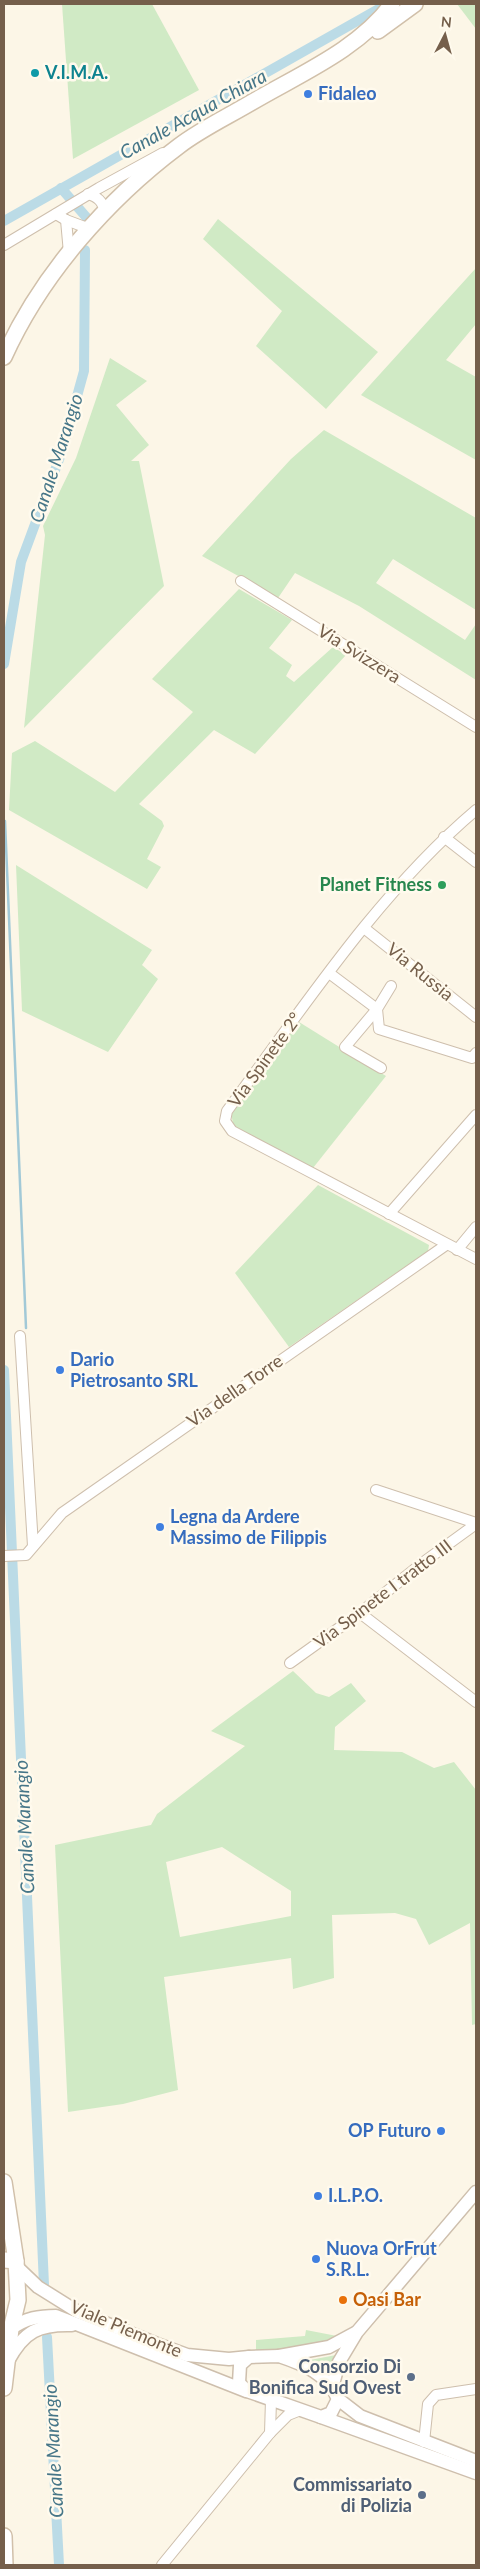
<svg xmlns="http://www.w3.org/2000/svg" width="480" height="2569" viewBox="0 0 480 2569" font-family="Lato,sans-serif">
	<rect width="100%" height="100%" fill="#fcf6e7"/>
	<g fill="#d0eac5" fill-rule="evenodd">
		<path d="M62 4H152L199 90 73 159Z"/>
		<path d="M457 4H476V29Z"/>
		<path d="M218 219 378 352 326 409 256 346 282 311 203 239Z"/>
		<path d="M476 268V324L446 360 476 377V460L361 395Z"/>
		<path d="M110 358 147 381 116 405 149 445 131 461H139L164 586 24 728 45 535 43 526 76 458Z"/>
		<path d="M324 430 476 518V610L393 559 376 583 465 640 476 624V680L359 606 295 573 278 598 202 556 291 459Z"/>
		<path d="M239 589 292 620 269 648 292 665 286 676 294 682 333 647 346 655 255 754 214 730 139 804 162 821 164 826 147 859 161 867 147 889 9 810 12 753 35 741 115 792 193 712 152 679Z"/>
		<path d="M16 865 152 950 142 965 158 979 108 1052 22 1011Z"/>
		<path d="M299 1022 386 1076 313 1168 234 1128 231 1113Z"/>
		<path d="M318 1185 429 1245 428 1251 289 1347 235 1273Z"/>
		<path d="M293 1671 316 1693 329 1697 351 1683 366 1701 335 1727 334 1750 402 1752 434 1768 454 1762 476 1790V2024L472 2025 470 1923 429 1945 416 1919 395 1913 332 1915 334 1978 293 1989 291 1958 164 1977 178 2090 123 2104 68 2112 55 1845 151 1825 157 1814 245 1746 211 1731ZM222 1847 291 1891V1916L180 1937 166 1862Z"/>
		<path d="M306 2330 337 2336 321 2345 256 2351V2340L305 2336Z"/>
		<path d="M336 2355 329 2374 309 2363 310 2360Z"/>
	</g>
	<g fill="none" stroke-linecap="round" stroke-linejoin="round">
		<path stroke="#a2c9d7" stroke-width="2.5" d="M5 821 26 1328"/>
		<g stroke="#bbdbe6" stroke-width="10">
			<path d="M61 188 87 218"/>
			<path d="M4 221 382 7"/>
			<path d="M4 664 21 562 61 454 84 371 85 250"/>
			<path d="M4 1370 44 2285"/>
			<path d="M47 2337 59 2565"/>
		</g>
		<g stroke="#cebfad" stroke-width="12">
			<g id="minor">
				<path d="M88 194C98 197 102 201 105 211"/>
				<path d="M56 214 66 220 69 253"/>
				<path d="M66 220 90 229"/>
				<path d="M4 245 99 188 163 153"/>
				<path d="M241 581 476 727"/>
				<path d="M476 810C379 892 303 1008 227 1111L225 1121 232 1131 476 1259"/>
				<path d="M444 837 476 862"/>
				<path d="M364 928 476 1017"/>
				<path d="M329 973 377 1009 345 1047 381 1068"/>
				<path d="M391 986 377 1009 379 1029 472 1058 476 1053"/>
				<path d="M389 1214 476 1115"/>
				<path d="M457 1250 476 1227"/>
				<path d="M20 1336 33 1546"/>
				<path d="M376 1490 476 1523"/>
				<path d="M4 1556 26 1555 62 1513 446 1245"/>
				<path d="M360 1613 476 1702"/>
				<path d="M290 1663 360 1613 425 1561 476 1524"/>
				<path d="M270 2433 271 2400"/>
				<path d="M424 2442 428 2404 436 2395 476 2389"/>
				<path d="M162 2565 270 2433 288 2415 298 2411"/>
			</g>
		</g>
		<g stroke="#cebfad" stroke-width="15">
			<g id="tertiary">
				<path d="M16 2266 38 2287 78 2312 157 2344 187 2355 229 2359 249 2357"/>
				<path d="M11 2329C25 2318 40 2316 56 2316L246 2391"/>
				<path d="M279 2356C303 2364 328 2374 338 2399L331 2413 321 2417 247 2391 239 2383 240 2365 249 2357Z"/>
				<path d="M279 2356 329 2347 355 2333"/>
				<path d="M8 2361C24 2331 39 2324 72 2325"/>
				<path d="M332 2388 339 2362 357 2332 476 2192"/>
				<path d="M338 2399 360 2416 476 2461"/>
				<path d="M321 2417 476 2473"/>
			</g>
		</g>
		<g stroke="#d1c0aa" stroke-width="18">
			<g id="secondary">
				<path d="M378 31 415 4"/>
				<path d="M4 357C41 275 107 200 179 146 201 129 229 116 254 101 300 74 359 49 392 4"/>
				<path d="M4 2182 16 2261"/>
				<path d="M4 2260 16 2261 18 2300 11 2329 4 2331"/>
				<path d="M4 2388 11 2329"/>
				<path d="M4 2536 5 2565"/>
			</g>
		</g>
		<use href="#minor" stroke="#fff" stroke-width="10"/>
		<use href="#tertiary" stroke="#fff" stroke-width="12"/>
		<use href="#secondary" stroke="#fff" stroke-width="15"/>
	</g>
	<circle fill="#0f9aa8" stroke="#fffaed" stroke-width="2" cx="35" cy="73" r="5"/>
	<g fill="#3f7fe0" stroke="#fffaed" stroke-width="2">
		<circle cx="308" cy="94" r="5"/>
		<circle cx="60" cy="1370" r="5"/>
		<circle cx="160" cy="1527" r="5"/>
		<circle cx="441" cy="2131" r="5"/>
		<circle cx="318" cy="2196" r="5"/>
		<circle cx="316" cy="2259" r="5"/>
	</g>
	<circle fill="#2e9e5b" stroke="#fffaed" stroke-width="2" cx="442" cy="885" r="5"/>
	<circle fill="#e8710a" stroke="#fffaed" stroke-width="2" cx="343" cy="2300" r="5"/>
	<g fill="#5c6f8a" stroke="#fffaed" stroke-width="2">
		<circle cx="411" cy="2377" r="5"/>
		<circle cx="422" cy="2495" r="5"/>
	</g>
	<g text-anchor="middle" stroke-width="5" stroke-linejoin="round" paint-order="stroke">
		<g font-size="18" font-weight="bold" fill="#0d838f" stroke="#fffaed" text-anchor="start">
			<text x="45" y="79">V.I.M.A.</text>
		</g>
		<g font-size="18" font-weight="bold" fill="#366cbe" stroke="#fffaed" text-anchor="start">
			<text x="318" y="100">Fidaleo</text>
			<text x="70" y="1366">Dario<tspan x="70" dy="21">Pietrosanto SRL</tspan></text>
			<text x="170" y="1523">Legna da Ardere<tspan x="170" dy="21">Massimo de Filippis</tspan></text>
			<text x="431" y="2137" text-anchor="end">OP Futuro</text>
			<text x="328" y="2202">I.L.P.O.</text>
			<text x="326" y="2255">Nuova OrFrut<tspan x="326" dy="21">S.R.L.</tspan></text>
		</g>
		<g font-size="18" fill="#755f4b" stroke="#fffaed">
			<text transform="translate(359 654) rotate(32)" y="6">Via Svizzera</text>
			<text transform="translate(420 972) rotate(39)" y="6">Via Russia</text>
			<text transform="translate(265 1060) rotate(-54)" y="6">Via Spinete 2°</text>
			<text transform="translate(235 1391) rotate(-35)" y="6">Via della Torre</text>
			<text transform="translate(383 1594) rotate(-37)" y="6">Via Spinete I tratto III</text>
			<text transform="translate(126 2329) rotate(23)" y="6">Viale Piemonte</text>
		</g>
		<g font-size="18" font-weight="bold" fill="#27864d" stroke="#fffaed" text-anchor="end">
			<text x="432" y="891">Planet Fitness</text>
		</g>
		<g font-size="18" font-weight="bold" fill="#c56008" stroke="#fffaed" text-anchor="start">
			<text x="353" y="2306">Oasi Bar</text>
		</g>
		<g font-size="18" font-weight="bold" fill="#4e5e75" stroke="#fffaed" text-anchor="end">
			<text x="401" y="2373">Consorzio Di<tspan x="401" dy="21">Bonifica Sud Ovest</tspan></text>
			<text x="412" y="2491">Commissariato<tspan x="412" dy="21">di Polizia</tspan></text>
		</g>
		<g font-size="19" font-style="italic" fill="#467688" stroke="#fffaed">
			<text transform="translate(193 114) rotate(-29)" y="7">Canale Acqua Chiara</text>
			<text transform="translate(56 458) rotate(-72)" y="7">Canale Marangio</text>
			<text transform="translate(24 1827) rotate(-93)" y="7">Canale Marangio</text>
			<text transform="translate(53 2451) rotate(-93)" y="7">Canale Marangio</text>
		</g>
	</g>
	<rect width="480" height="2569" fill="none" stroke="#755f4b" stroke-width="10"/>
	<g transform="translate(445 35) rotate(6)" stroke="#fffaed" stroke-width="4" paint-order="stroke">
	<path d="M0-4L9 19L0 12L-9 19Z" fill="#755f4b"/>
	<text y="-8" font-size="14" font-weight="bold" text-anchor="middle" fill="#755f4b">N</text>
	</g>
</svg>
